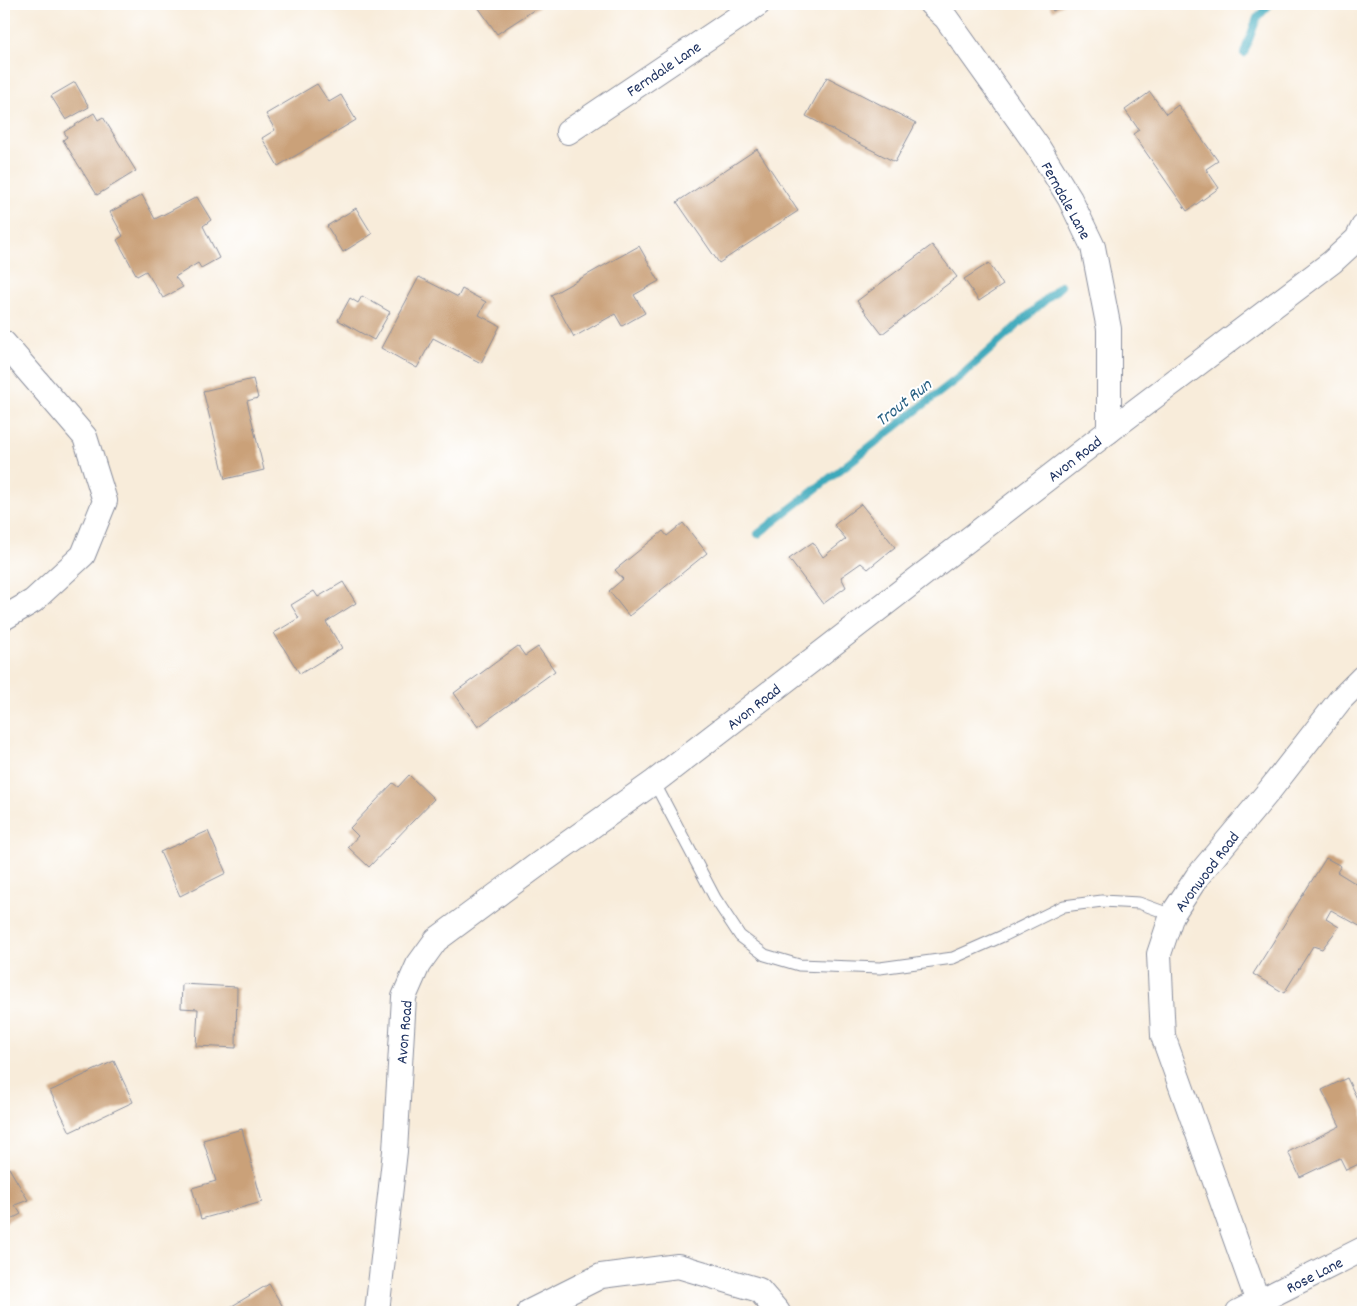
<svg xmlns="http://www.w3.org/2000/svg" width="1367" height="1316" viewBox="0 0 1367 1316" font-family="Dekko,sans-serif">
	<rect width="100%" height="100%" fill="#fff"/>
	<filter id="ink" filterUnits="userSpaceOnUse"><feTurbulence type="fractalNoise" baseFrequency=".02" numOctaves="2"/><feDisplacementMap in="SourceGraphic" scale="10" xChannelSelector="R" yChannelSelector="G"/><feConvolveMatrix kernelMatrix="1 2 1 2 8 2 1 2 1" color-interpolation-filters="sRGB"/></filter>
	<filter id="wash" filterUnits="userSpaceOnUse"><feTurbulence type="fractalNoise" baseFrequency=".0096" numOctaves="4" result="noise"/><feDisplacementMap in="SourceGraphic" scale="20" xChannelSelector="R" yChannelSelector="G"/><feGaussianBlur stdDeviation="1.12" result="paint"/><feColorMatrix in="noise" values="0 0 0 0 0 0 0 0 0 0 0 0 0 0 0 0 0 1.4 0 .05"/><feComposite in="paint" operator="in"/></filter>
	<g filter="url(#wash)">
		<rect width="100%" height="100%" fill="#f8ecda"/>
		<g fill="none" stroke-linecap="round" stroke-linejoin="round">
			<g stroke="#3ca9bb" stroke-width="8">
				<path d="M1244 53 1257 18 1270 4"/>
				<path d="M758 534 963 374 1061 286"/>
			</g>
		</g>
		<g id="blocks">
			<g fill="#caa179">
				<path d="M476 4H543L497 34Z"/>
				<path d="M1049 4H1064L1053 11Z"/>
				<path d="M827 77 916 123 895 162 806 116Z"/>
				<path d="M75 82 89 107 66 120 51 96Z"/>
				<path d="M317 84 329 102 341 95 356 120 278 166 262 138 275 130 266 114Z"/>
				<path d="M1150 92 1166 114 1178 105 1218 161 1206 169 1219 188 1187 211 1133 134 1139 130 1125 110Z"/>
				<path d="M94 113 98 120 103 117 136 171 97 195 63 140 67 137 64 132Z"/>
				<path d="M757 149 798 211 719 263 677 202Z"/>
				<path d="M142 195 155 219 197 197 211 220 203 226 219 258 201 268 198 263 175 277 183 287 163 298 146 271 137 276 117 240 123 236 110 212Z"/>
				<path d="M356 208 372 234 343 252 327 226Z"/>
				<path d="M932 245 957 277 882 334 857 301Z"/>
				<path d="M639 246 659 281 634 295 645 313 622 326 615 314 574 337 551 295Z"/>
				<path d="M989 263 1003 285 979 301 964 279Z"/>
				<path d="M419 277 458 297 462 289 486 302 479 315 500 326 481 363 433 338 417 368 381 348Z"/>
				<path d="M362 296 390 312 374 340 338 320 350 298 358 303Z"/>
				<path d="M253 379 258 398 247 401 264 470 225 479 203 391Z"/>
				<path d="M861 504 895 547 868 569 861 563 841 577 846 587 823 604 789 559 813 542 823 557 846 539 834 525Z"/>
				<path d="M683 523 707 553 629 616 609 591 623 579 615 570 663 531 667 536Z"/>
				<path d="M343 582 356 603 326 622 342 648 300 674 274 633 299 618 291 605 314 591 318 597Z"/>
				<path d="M518 646 525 656 538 647 555 671 478 727 454 693Z"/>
				<path d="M409 775 434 799 369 867 348 847 358 836 350 828 393 783 398 787Z"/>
				<path d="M208 831 226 873 180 896 160 852Z"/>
				<path d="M1326 858 1341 866 1337 872 1363 888V928L1331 910 1326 919 1339 927 1322 949 1313 946 1284 993 1253 974Z"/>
				<path d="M182 984 237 987 236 1048 196 1046 198 1009 181 1008Z"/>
				<path d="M114 1061 133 1102 70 1132 50 1091Z"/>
				<path d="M1347 1078 1363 1111V1162L1346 1170 1340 1158 1300 1177 1288 1152 1340 1126 1322 1090Z"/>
				<path d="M242 1129 262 1202 201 1219 192 1188 216 1181 203 1140Z"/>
				<path d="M9 1168 28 1200 15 1205 21 1214 4 1223V1170Z"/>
				<path d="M269 1284 285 1310 280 1312H222Z"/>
			</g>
		</g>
	</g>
	<g filter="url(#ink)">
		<use href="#blocks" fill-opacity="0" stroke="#8a8e9c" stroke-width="1"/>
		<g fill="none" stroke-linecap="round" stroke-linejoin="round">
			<g stroke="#8a8e9c" stroke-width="13">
				<path id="service" d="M654 782 715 898 740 936 765 955 799 965 880 968 953 958 1005 935 1064 906 1102 901 1139 903 1172 915"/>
			</g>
			<g stroke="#8a8e9c" stroke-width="26">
				<g id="minor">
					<path d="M931 4 946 18 1038 147 1070 199 1093 247 1109 329V431"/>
					<path d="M568 132 758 4"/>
					<path d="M4 343 85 437 105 501 83 555 33 601 4 618"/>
					<path d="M1258 1302 1163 1036 1159 954 1172 915 1197 877 1269 791 1340 700 1363 677"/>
					<path d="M377 1312 395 1151 404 997 418 965 436 940 536 866 654 782 1109 431 1332 262 1357 239 1363 227"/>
					<path d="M529 1312 601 1276 678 1266 759 1290 778 1312"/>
					<path d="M1238 1312 1363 1249"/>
				</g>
			</g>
			<use href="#service" stroke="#fff" stroke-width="11"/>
			<use href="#minor" stroke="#fff" stroke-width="24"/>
		</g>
	</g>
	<g text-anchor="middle" stroke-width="4" stroke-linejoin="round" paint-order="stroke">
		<g font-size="16" fill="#1b2f5e" stroke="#fff">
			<text transform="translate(663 68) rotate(-34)" y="6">Ferndale Lane</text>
			<text transform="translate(1067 200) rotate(61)" y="6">Ferndale Lane</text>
			<text transform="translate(1074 458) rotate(-38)" y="6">Avon Road</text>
			<text transform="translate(753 706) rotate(-38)" y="6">Avon Road</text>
			<text transform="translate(1206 871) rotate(-53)" y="6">Avonwood Road</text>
			<text transform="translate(403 1032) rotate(-85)" y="6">Avon Road</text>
			<text transform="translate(1314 1274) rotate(-27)" y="6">Rose Lane</text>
		</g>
		<g font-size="18" font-style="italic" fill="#286083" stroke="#fff">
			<text transform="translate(903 402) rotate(-38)" y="6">Trout Run</text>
		</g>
	</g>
	<rect width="1367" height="1316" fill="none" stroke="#fff" stroke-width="20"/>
</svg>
